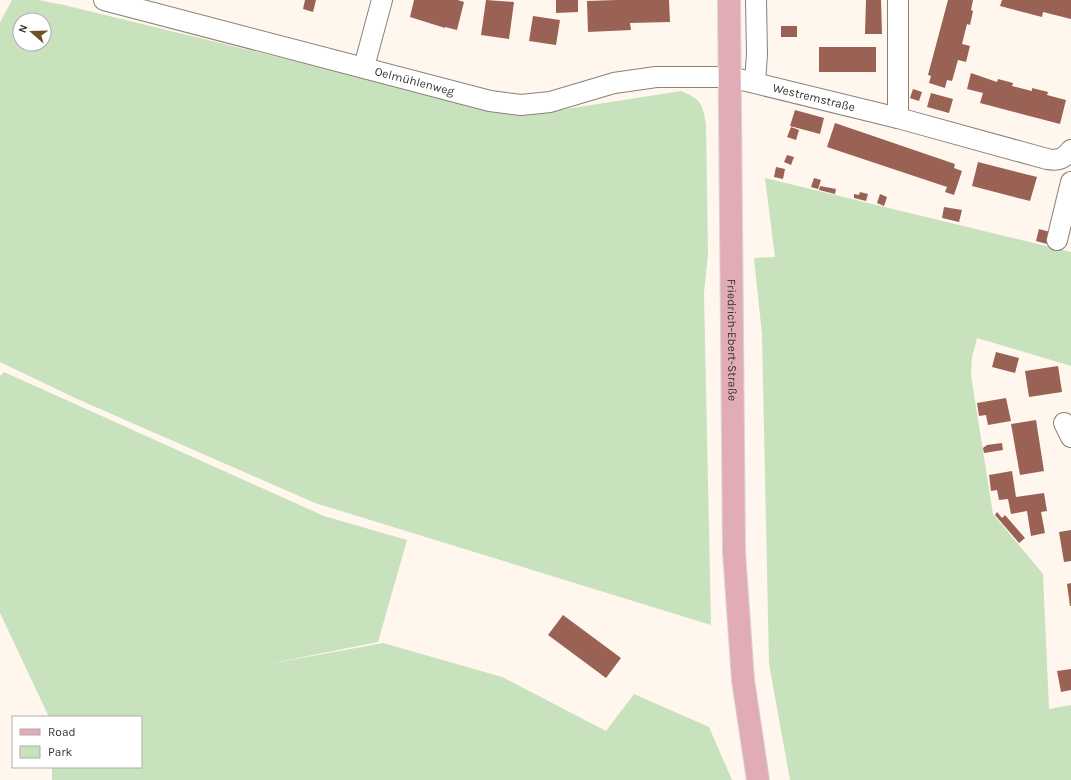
<svg xmlns="http://www.w3.org/2000/svg" width="1071" height="780" viewBox="0 0 1071 780" font-family="Karla,sans-serif">
	<rect width="100%" height="100%" fill="#fff6ee"/>
	<g fill="#c9e2be" fill-rule="evenodd">
		<path d="M12 0H38L64 5 521 116 681 91C701 99 703 104 706 125L708 253 704 293 711 625 315 503 75 398 0 362V22ZM20 20H44V44H20Z"/>
		<path d="M765 178 1071 252V366L977 338 972 357 971 375 993 514 1043 574 1049 709 1071 705V780H790L769 664 762 335 754 258 775 257Z"/>
		<path d="M4 372 324 516 407 540 378 642 263 665 383 643 502 677 606 731 634 694 709 727 732 780H52V767H141V717H49L0 613V376Z"/>
	</g>
	<g fill="#996255">
		<path d="M305 0H316L313 12 303 9Z"/>
		<path d="M414 0H458L464 2 457 30 445 27V28L410 17Z"/>
		<path d="M486 0 514 2 509 39 481 35Z"/>
		<path d="M556 0H578V12L556 13Z"/>
		<path d="M616 0H669L670 22 630 23 631 30 588 32 587 1Z"/>
		<path d="M866 0H881L882 34H865Z"/>
		<path d="M948 0H973L971 10 973 11 970 25 967 24 962 44 970 46 966 62 958 60 952 81 947 80 945 88 929 83 931 76 928 75Z"/>
		<path d="M1002 0H1071V19L1043 12 1042 17 1000 6Z"/>
		<path d="M533 16 560 20 556 45 529 41Z"/>
		<rect x="781" y="26" width="16" height="11"/>
		<rect x="819" y="47" width="57" height="25"/>
		<path d="M971 73 997 82 998 79 1013 83 1012 86 1032 91V88L1048 92 1047 95 1066 100 1060 124 980 103 983 93 967 89Z"/>
		<path d="M913 89 922 92 919 101 910 98Z"/>
		<path d="M931 93 953 99 949 113 927 107Z"/>
		<path d="M795 110 824 118 820 134 790 126Z"/>
		<path d="M835 123 955 164 954 168 962 171 954 195 945 192 947 187 827 147Z"/>
		<path d="M791 127 799 130 796 140 787 137Z"/>
		<path d="M787 155 794 157 791 165 784 162Z"/>
		<path d="M978 162 1037 177 1030 201 972 186Z"/>
		<path d="M776 167 785 169 783 179 774 177Z"/>
		<path d="M814 178 821 180 818 189 811 187Z"/>
		<path d="M820 186 836 189 835 194 819 190Z"/>
		<path d="M860 192 868 194 866 201 854 198V194L859 195Z"/>
		<path d="M880 194 887 197 884 206 877 203Z"/>
		<path d="M944 207 962 210 959 222 942 218Z"/>
		<path d="M1039 229 1050 232 1047 244 1036 241Z"/>
		<path d="M996 352 1019 358 1015 373 992 367Z"/>
		<path d="M1058 366 1062 392 1029 397 1025 371Z"/>
		<path d="M1006 398 1011 421 988 425 986 415 979 416 977 403Z"/>
		<path d="M1036 420 1044 471 1020 475 1011 424Z"/>
		<path d="M1002 443 1003 450 984 453 983 448 987 445Z"/>
		<path d="M1012 471 1016 497 1044 493 1047 511 1041 512 1045 533 1031 536 1027 511 1011 514 1008 499 999 500 997 490 991 491 989 475Z"/>
		<path d="M997 512 1002 518 1005 515 1025 538 1019 543 995 515Z"/>
		<path d="M1071 530V561L1064 562 1059 532Z"/>
		<path d="M1071 583V606H1070L1067 584Z"/>
		<path d="M563 615 621 658 606 678 548 635Z"/>
		<path d="M1071 669V690L1061 692 1057 671Z"/>
	</g>
	<g fill="none" stroke-linecap="round" stroke-linejoin="round">
		<g stroke="#8b8178" stroke-width="22">
			<g id="street">
				<path id="s1" d="M104 0 490 101 521 105 550 102 614 83 656 77H730L898 118 1047 159C1058 161 1064 159 1071 150"/>
				<path d="M898 0V118"/>
				<path d="M364 67 382 0"/>
				<path d="M755 82 757 54 756 0"/>
				<path d="M1057 240 1071 182"/>
				<path d="M1064 423 1071 437"/>
			</g>
		</g>
		<g stroke="#d7d6d5" stroke-width="24">
			<g id="primary">
				<path id="s2" d="M729 0 734 552 743 680 758 780"/>
			</g>
		</g>
		<use href="#street" stroke="#fff" stroke-width="20"/>
		<use href="#primary" stroke="#e2acb6" stroke-width="22"/>
	</g>
	<g text-anchor="middle" stroke-width="4" stroke-linejoin="round" paint-order="stroke">
		<g font-size="12" fill="#36322e" stroke="#fff">
			<text dy="4" stroke="none"><textPath href="#s1" startOffset="321">Oelmühlenweg</textPath></text>
			<text dy="4" stroke="none"><textPath href="#s1" startOffset="729">Westremstraße</textPath></text>
			<text dy="4" stroke="none"><textPath href="#s2" startOffset="340">Friedrich-Ebert-Straße</textPath></text>
		</g>
	</g>
	<rect x="12" y="716" width="130" height="52" fill="#ffffff" stroke="#afadab"/>
	<rect x="20" y="729" width="20" height="6" fill="#e2acb6" stroke="#afadab"/>
	<text x="48" y="736" font-size="12" fill="#36322e">Road</text>
	<rect x="20" y="746" width="20" height="12" fill="#c9e2be" stroke="#afadab"/>
	<text x="48" y="756" font-size="12" fill="#36322e">Park</text>
	<g transform="translate(32 32) rotate(290)"><circle r="19" fill="#ffffff" stroke="#afadab"/>
	<path d="M0-3L7 15L0 10L-7 15Z" fill="#714f27"/>
	<text y="-6" font-size="11" font-weight="bold" text-anchor="middle" fill="#36322e">N</text>
	</g>
</svg>
